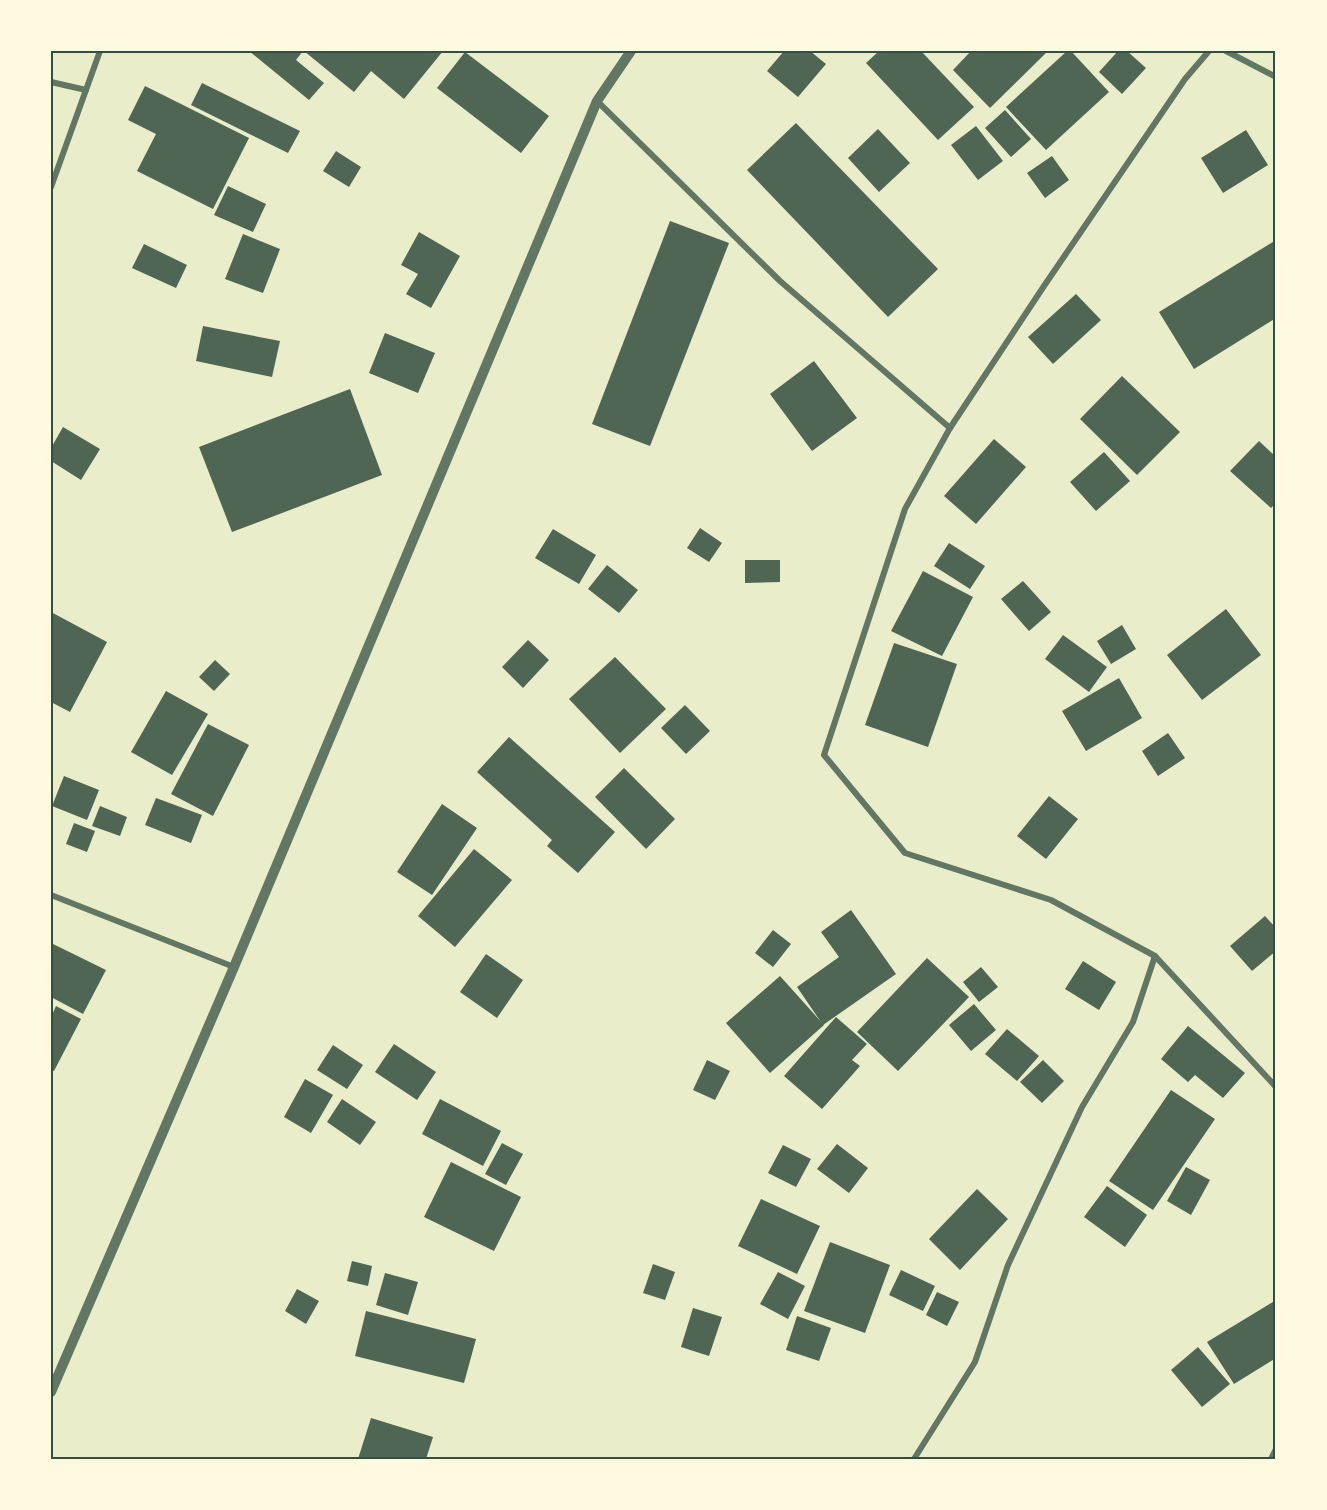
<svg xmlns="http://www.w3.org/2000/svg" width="1327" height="1510" viewBox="0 0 1327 1510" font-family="Overpass,sans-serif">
	<rect width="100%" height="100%" fill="#e9edc9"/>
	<g fill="#4f6655">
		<path d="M249 51H303L296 60 324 83 309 100Z"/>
		<path d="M304 51H443L404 99 371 71 354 92Z"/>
		<path d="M784 51H810L826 64 798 97 767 71Z"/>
		<path d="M879 51H921L974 107 938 140 866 63Z"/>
		<path d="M971 51H1048L990 108 953 70Z"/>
		<path d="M1067 51H1071L1109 92 1046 150 1006 107Z"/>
		<path d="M1118 51H1127L1146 68 1122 94 1099 72Z"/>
		<path d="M465 52 549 116 521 153 437 88Z"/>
		<path d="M202 83 300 131 288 153 191 105Z"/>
		<path d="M145 86 249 138 213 209 137 171 156 134 128 120Z"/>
		<path d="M1005 110 1031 139 1011 157 985 128Z"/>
		<path d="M796 123 938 269 888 317 747 170Z"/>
		<path d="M976 126 1003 161 978 180 951 145Z"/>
		<path d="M878 129 910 163 879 192 848 158Z"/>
		<path d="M1246 130 1268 165 1223 193 1201 158Z"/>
		<path d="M336 151 361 167 349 187 323 171Z"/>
		<path d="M1052 156 1069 180 1045 198 1027 173Z"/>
		<path d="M228 186 266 204 253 232 214 215Z"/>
		<path d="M670 221 729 243 650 446 592 424Z"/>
		<path d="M419 232 460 256 431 308 406 294 418 274 401 265Z"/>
		<path d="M243 234 280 249 263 293 225 279Z"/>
		<path d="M1276 240V318L1194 369 1159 312Z"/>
		<path d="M144 244 187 265 176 288 132 268Z"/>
		<path d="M1076 294 1101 320 1053 364 1028 337Z"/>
		<path d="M203 326 280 341 272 377 196 361Z"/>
		<path d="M385 333 435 353 418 393 369 373Z"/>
		<path d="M814 361 857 418 812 451 770 394Z"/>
		<path d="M1122 376 1180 432 1137 475 1080 419Z"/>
		<path d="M350 389 382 475 232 532 199 447Z"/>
		<path d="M63 427 100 449 81 480 51 461V448Z"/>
		<path d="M994 439 1026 467 976 524 944 496Z"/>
		<path d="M1259 441 1276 457V503L1271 508 1230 471Z"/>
		<path d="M1104 452 1130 481 1096 511 1070 482Z"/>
		<path d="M700 528 722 543 709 562 687 548Z"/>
		<path d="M553 529 596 555 579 584 535 558Z"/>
		<path d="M949 543 985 566 970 589 934 566Z"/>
		<path d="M745 560H780V582L745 583Z"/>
		<path d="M607 565 638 590 619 613 588 589Z"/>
		<path d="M923 571 973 597 942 656 891 631Z"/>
		<path d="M1023 581 1051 612 1029 631 1001 599Z"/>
		<path d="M1226 609 1261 655 1202 700 1167 655Z"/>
		<path d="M51 612 107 642 70 712 51 702Z"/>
		<path d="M1122 625 1136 649 1111 664 1097 641Z"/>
		<path d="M1063 635 1107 667 1089 692 1045 659Z"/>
		<path d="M528 640 549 660 523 688 502 667Z"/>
		<path d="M894 643 957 664 928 747 865 725Z"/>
		<path d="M615 657 666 709 620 753 569 699Z"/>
		<path d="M215 660 230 674 214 691 199 677Z"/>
		<path d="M1119 678 1142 718 1086 751 1062 711Z"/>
		<path d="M166 691 208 714 172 775 131 752Z"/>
		<path d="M685 705 710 731 686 754 661 728Z"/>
		<path d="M208 724 249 745 213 816 171 794Z"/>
		<path d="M1168 733 1185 758 1158 776 1142 751Z"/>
		<path d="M509 737 615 832 578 873 547 846 552 840 477 772Z"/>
		<path d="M624 768 675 819 646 849 595 797Z"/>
		<path d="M64 776 99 790 87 820 52 806Z"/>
		<path d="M1049 796 1078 819 1046 859 1017 836Z"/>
		<path d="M156 798 202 815 191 843 145 825Z"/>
		<path d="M442 804 477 828 432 895 397 872Z"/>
		<path d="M100 806 127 817 120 836 92 826Z"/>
		<path d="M74 823 95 831 87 852 66 844Z"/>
		<path d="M474 849 512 880 455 947 418 916Z"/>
		<path d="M851 910 896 974 823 1025 797 987 839 957 821 932Z"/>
		<path d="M1265 916 1276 928V951L1252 971 1230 946Z"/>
		<path d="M773 930 791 944 773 967 755 953Z"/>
		<path d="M51 943 106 970 83 1014 51 997Z"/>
		<path d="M486 954 523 980 497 1018 460 992Z"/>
		<path d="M927 958 969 997 898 1071 857 1032Z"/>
		<path d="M1083 961 1116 982 1099 1010 1065 989Z"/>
		<path d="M981 967 998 987 979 1002 963 982Z"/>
		<path d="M780 976 824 1025 770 1073 726 1023Z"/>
		<path d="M974 1004 996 1030 971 1051 949 1025Z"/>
		<path d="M56 1006 81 1019 54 1071 51 1070V1017Z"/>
		<path d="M836 1017 867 1044 852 1060 860 1066 822 1109 784 1076Z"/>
		<path d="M1188 1026 1245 1073 1223 1098 1195 1075 1188 1082 1161 1059Z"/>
		<path d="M1007 1029 1039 1056 1017 1081 985 1054Z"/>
		<path d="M394 1044 436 1072 417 1100 375 1072Z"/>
		<path d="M333 1045 363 1065 347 1089 317 1070Z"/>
		<path d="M707 1060 730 1071 715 1100 693 1090Z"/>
		<path d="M1043 1060 1064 1081 1042 1103 1020 1082Z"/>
		<path d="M305 1079 333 1095 311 1133 284 1117Z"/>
		<path d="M1171 1090 1215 1119 1153 1210 1109 1181Z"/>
		<path d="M342 1099 376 1122 360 1145 327 1122Z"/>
		<path d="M440 1099 501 1131 483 1166 422 1134Z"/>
		<path d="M502 1143 523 1154 506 1185 485 1174Z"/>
		<path d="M837 1144 868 1168 849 1193 817 1169Z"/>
		<path d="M783 1145 811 1159 796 1187 768 1173Z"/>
		<path d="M451 1162 521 1197 494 1251 424 1217Z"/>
		<path d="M1186 1167 1210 1180 1191 1215 1167 1201Z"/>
		<path d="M1107 1186 1147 1215 1125 1247 1084 1217Z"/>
		<path d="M977 1189 1008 1219 960 1270 929 1239Z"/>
		<path d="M761 1199 820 1226 797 1274 738 1246Z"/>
		<path d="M830 1242 890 1265 865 1333 804 1311Z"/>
		<path d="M352 1261 372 1266 368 1286 347 1281Z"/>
		<path d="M653 1264 675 1272 665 1300 643 1293Z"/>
		<path d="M901 1270 935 1286 923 1311 889 1295Z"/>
		<path d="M778 1272 805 1286 788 1319 760 1304Z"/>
		<path d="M385 1273 418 1282 408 1315 376 1305Z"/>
		<path d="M297 1289 319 1301 306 1324 285 1311Z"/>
		<path d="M937 1292 959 1302 947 1326 926 1315Z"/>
		<path d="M1276 1300V1358L1234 1384 1207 1342Z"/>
		<path d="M693 1308 722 1317 709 1356 681 1347Z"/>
		<path d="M366 1311 476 1339 464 1383 355 1356Z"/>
		<path d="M797 1316 831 1328 819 1361 786 1350Z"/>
		<path d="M1198 1347 1230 1384 1202 1407 1171 1370Z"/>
		<path d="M371 1418 433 1437 426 1459H358Z"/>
	</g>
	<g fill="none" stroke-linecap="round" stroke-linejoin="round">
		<g stroke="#617663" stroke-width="6">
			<path d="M1226 51 1276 77"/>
			<path d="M51 82 86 90"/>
			<path d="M597 101 780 281 950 428 905 509 824 755 905 853 1051 900 1155 956 1276 1087"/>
			<path d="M51 187 100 51"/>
			<path d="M950 428 1044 286 1185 79 1209 51"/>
			<path d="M51 895 234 967"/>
			<path d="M914 1459 975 1362 1008 1265 1082 1107 1133 1022 1155 956"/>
			<path d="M1271 1459 1276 1449"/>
		</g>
		<path stroke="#617663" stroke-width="10" d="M51 1392 234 967 597 101 631 51"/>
	</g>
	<rect width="1327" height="1510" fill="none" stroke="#fefae0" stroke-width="105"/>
	<rect x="52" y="52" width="1222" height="1406" fill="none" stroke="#344e41" stroke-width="2"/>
</svg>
